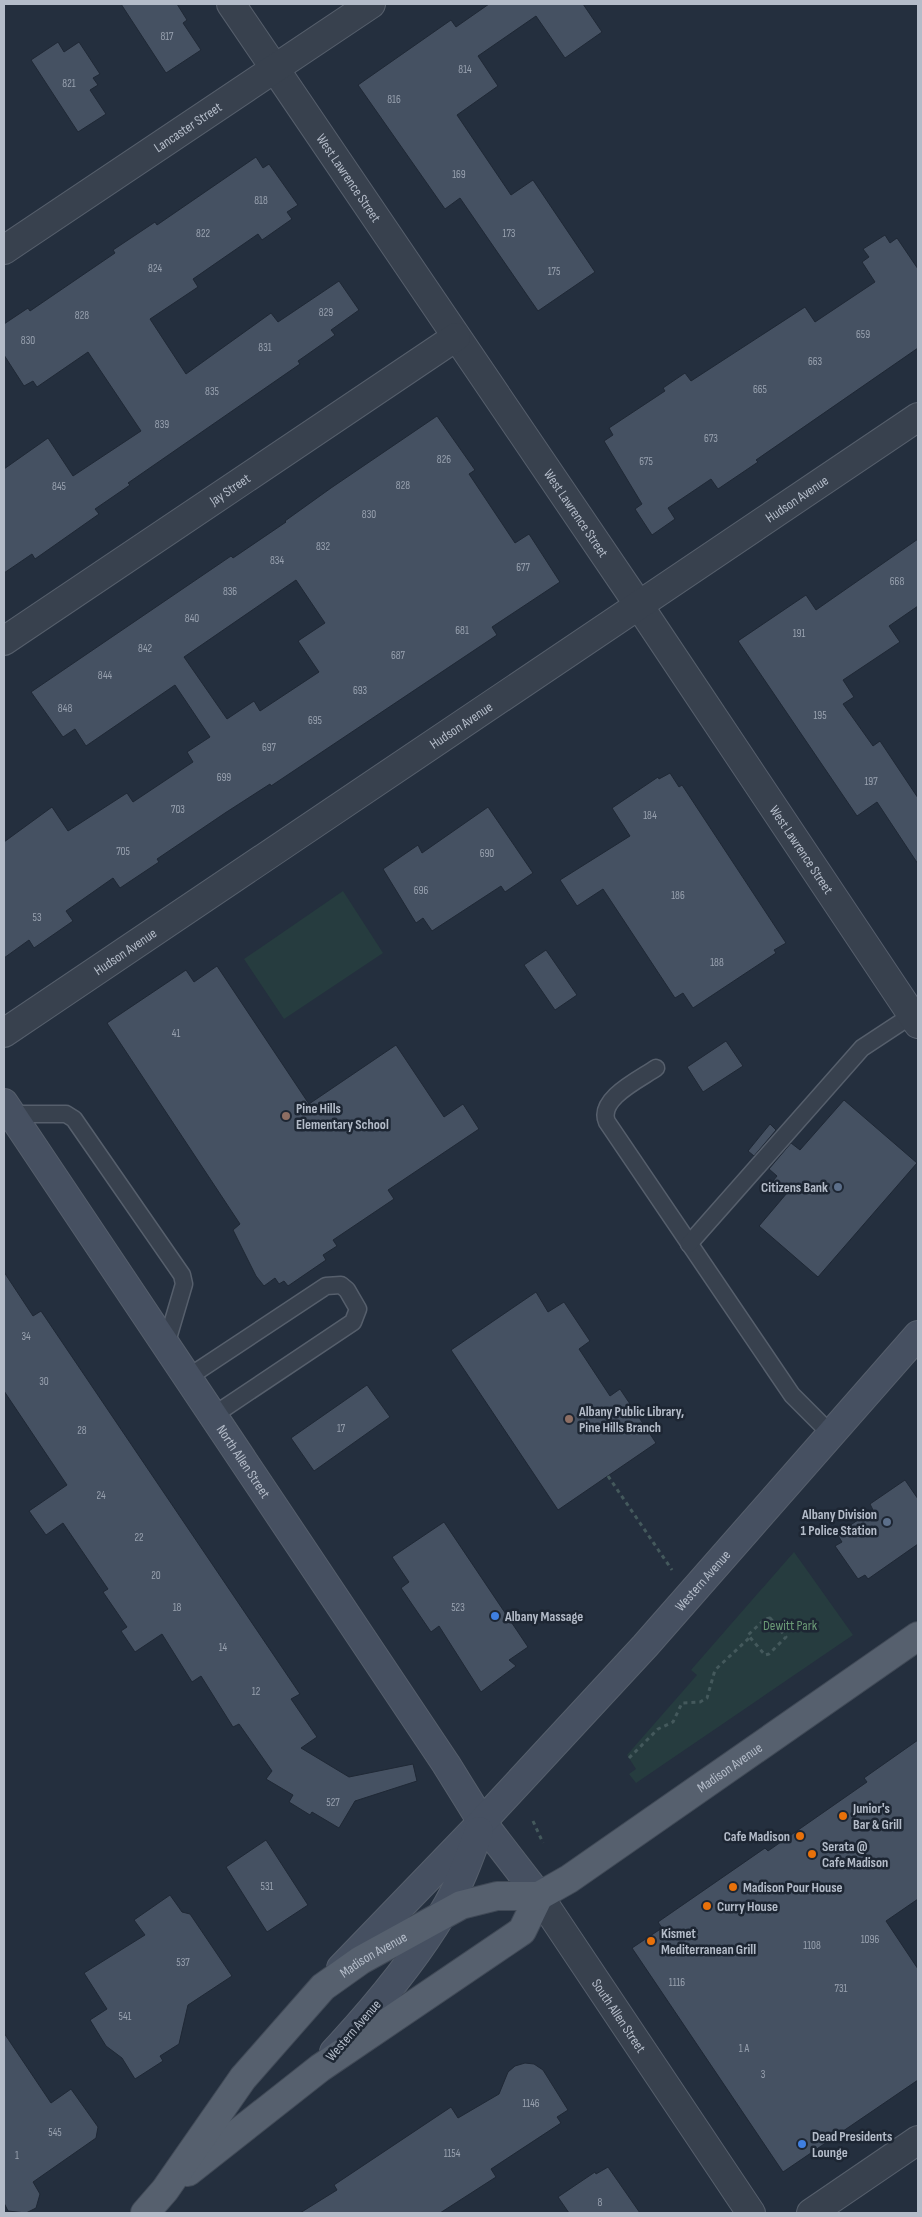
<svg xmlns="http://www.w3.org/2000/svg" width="922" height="2217" viewBox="0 0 922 2217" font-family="'Sofia Sans Condensed',sans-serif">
	<rect width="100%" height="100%" fill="#242f3e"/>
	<g fill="#263c3f">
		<path d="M343 891 383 953 284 1019 244 959Z"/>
		<path d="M794 1552 853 1635 636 1783 629 1774 636 1769 627 1755 697 1675 691 1670Z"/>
	</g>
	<g fill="#455162" stroke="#1f2835" fill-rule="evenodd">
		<path d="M121 4H177L187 20 183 23 201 50 166 73Z"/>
		<path d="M489 4H583L602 32 565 58 536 16 478 56 498 86 457 115 511 195 533 180 595 272 538 311 460 198 445 209 358 85 451 20 456 27Z"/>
		<path d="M58 42 64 52 79 42 100 74 93 78 98 85 90 90 106 114 78 132 31 60Z"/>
		<path d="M256 157 263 168 269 164 298 205 287 212 292 219 262 240 258 234 193 279 198 287 150 319 186 374 271 313 278 322 339 281 359 310 331 330 335 335 298 361 300 364 128 483 130 485 95 509 99 514 35 559 32 554 4 573V469L48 438 73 476 141 431 88 352 37 387 33 381 24 386 4 355V324L28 308 30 311 115 253 113 250 155 222 157 225Z"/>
		<path d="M885 235 890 243 897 238 918 269V348L756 460 758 462 718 489 711 479 668 508 675 519 652 535 635 509 642 504 604 441 613 435 609 428 665 391 663 388 685 373 691 381 805 307 815 322 875 282 862 262 869 257 863 249Z"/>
		<path d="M437 416 475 470 469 474 515 543 529 534 560 582 492 627 497 635 271 786 270 784 225 813 157 859 159 862 120 888 113 878 66 911 73 921 34 948 29 940 4 958V842L52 807 68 831 127 793 133 802 193 762 187 752 210 737 175 685 86 746 75 729 63 737 31 692 231 556 233 558 286 522 285 521 331 488ZM296 580 325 623 298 641 319 672 260 711 254 701 227 719 184 657Z"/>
		<path d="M918 539V606L889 626 900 642 843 680 854 697 843 704 873 746 880 741 918 798V864L877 802 857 816 738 641 806 595 816 610Z"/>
		<path d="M670 773 679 787 682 785 786 943 774 950 776 953 693 1008 683 993 675 998 603 889 577 906 560 880 630 836 612 808 658 777 659 779Z"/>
		<path d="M488 807 533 873 505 892 501 886 432 931 423 918 416 923 383 869 418 845 422 853Z"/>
		<path d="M546 950 577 995 555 1010 524 965Z"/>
		<path d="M217 966 309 1104 396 1045 444 1117 463 1104 479 1129 388 1190 394 1199 333 1240 337 1246 323 1255 326 1260 288 1286 284 1281 279 1284 275 1278 264 1286 256 1276 233 1230 240 1224 107 1023 186 970 194 982Z"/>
		<path d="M726 1041 743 1066 703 1092 687 1067Z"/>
		<path d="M844 1100 917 1163 818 1277 759 1226 787 1193 773 1181 777 1176 769 1169 791 1143 800 1150Z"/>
		<path d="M770 1124 776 1130 754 1156 748 1151Z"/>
		<path d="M4 1272 33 1316 41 1311 300 1694 291 1699 317 1737 301 1748 349 1777 413 1764 417 1781 355 1801 339 1828 312 1812 310 1815 289 1802 293 1795 266 1779 272 1771 239 1724 233 1727 201 1676 192 1682 162 1634 135 1652 121 1631 127 1627 103 1592 108 1589 63 1523 46 1535 29 1511 67 1485 4 1391Z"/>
		<path d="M536 1292 548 1312 564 1302 590 1341 579 1349 610 1396 620 1389 656 1443 558 1510 451 1350Z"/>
		<path d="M367 1385 390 1417 314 1471 291 1438Z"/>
		<path d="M905 1480 918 1499V1544L868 1579 865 1575 858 1579 835 1546 842 1542 837 1534 873 1510 870 1504Z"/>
		<path d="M444 1522 528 1647 509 1660 516 1666 481 1692 439 1626 431 1632 401 1588 409 1582 392 1557Z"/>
		<path d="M918 1740V1899L886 1921 918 1969V2080L783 2172 632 1948 662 1928 658 1922 765 1848 768 1851 867 1782 864 1778Z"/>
		<path d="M266 1840 308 1905 267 1932 226 1867Z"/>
		<path d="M170 1895 182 1912 190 1914 232 1976 188 2005 179 2044 160 2056 163 2061 135 2079 122 2058 106 2046 90 2020 107 2009 84 1973 145 1935 134 1920Z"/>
		<path d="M4 2033 51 2103 71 2089 98 2127 96 2138 33 2182 40 2194 36 2208 26 2213 8 2211 4 2203Z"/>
		<path d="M525 2063 534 2064 543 2070 568 2110 557 2117 561 2123 491 2169 496 2177 440 2213H300L337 2190 334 2185 451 2107 458 2118 499 2094 508 2072 515 2066Z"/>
		<path d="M608 2167 640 2213H569L558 2197 595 2172 596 2174Z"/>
	</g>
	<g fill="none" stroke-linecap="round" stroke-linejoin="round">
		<g stroke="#565f6c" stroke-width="19">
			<g id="lane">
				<path d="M656 1068C640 1079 597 1099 607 1122L792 1395 831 1434"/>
				<path d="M12 1114H66L74 1119 182 1275 184 1284 166 1345"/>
				<path d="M689 1244 862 1048 912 1015"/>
				<path d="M187 1378 326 1286 341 1285 347 1290 358 1309 353 1322 214 1415"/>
			</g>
		</g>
		<g stroke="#565f6c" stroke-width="30">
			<g id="street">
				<path id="s1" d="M231 4 638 604 918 1024"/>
				<path id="s2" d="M4 250 371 4"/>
				<path id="s3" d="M4 641 456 337"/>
				<path id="s4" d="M4 1033 918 417"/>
				<path id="s5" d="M539 1896 751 2213"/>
				<path d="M811 2213 918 2140"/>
			</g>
		</g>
		<g stroke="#565f6c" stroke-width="30">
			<g id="secondary">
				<path id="s6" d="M4 1103 446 1764 482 1822 539 1896"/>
				<path id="s7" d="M341 1968 482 1822 645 1646 918 1335"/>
				<path d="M334 2052C373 2010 412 1964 442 1914 458 1889 469 1859 479 1831"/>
			</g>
		</g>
		<g stroke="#414a57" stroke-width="30">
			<g id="primary">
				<path d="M188 2172 320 2068 522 1931 539 1896"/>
				<path id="s8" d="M145 2213 165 2190 243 2078 323 1987 361 1960 461 1905 497 1896H539L569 1879 918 1636"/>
			</g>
		</g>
		<g stroke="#44595c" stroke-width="3" stroke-dasharray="4 4" stroke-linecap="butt">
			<path d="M608 1476 672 1570"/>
			<path d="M770 1618 786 1637 769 1654 765 1655 748 1635 765 1619Z"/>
			<path d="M629 1758 658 1729 673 1722 682 1703 700 1702 707 1698 715 1670 749 1638"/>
			<path d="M533 1821 543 1843"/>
		</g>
		<use href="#lane" stroke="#38414e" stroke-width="16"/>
		<use href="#street" stroke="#38414e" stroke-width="28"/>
		<use href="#secondary" stroke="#465061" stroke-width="28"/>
		<use href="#primary" stroke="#56606e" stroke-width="28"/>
	</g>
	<g fill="#8d6e63" stroke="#1d2633" stroke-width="2">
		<circle cx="286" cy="1116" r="5"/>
		<circle cx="569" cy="1419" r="5"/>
	</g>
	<g fill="#5c6f8a" stroke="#1d2633" stroke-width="2">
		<circle cx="838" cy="1187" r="5"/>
		<circle cx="887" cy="1522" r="5"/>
	</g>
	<g fill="#3f7fe0" stroke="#1d2633" stroke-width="2">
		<circle cx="495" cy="1616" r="5"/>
		<circle cx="802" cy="2144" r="5"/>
	</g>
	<g fill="#e8710a" stroke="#1d2633" stroke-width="2">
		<circle cx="843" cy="1816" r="5"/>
		<circle cx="800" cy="1836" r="5"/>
		<circle cx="812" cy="1854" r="5"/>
		<circle cx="733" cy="1887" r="5"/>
		<circle cx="707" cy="1906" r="5"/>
		<circle cx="651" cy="1941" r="5"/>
	</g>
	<g text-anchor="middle" stroke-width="5" stroke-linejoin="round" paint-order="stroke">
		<g font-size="11" fill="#98a1af">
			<text x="167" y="40">817</text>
			<text x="465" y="73">814</text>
			<text x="69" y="87">821</text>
			<text x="394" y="103">816</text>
			<text x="459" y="178">169</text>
			<text x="261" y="204">818</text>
			<text x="203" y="237">822</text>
			<text x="509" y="237">173</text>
			<text x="155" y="272">824</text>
			<text x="554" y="275">175</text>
			<text x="326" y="316">829</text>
			<text x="82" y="319">828</text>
			<text x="863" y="338">659</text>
			<text x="28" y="344">830</text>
			<text x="265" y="351">831</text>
			<text x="815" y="365">663</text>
			<text x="760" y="393">665</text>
			<text x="212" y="395">835</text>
			<text x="162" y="428">839</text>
			<text x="711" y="442">673</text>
			<text x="444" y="463">826</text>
			<text x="646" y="465">675</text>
			<text x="403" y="489">828</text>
			<text x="59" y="490">845</text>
			<text x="369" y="518">830</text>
			<text x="323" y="550">832</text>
			<text x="277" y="564">834</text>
			<text x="523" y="571">677</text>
			<text x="897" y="585">668</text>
			<text x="230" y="595">836</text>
			<text x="192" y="622">840</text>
			<text x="462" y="634">681</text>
			<text x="799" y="637">191</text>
			<text x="145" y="652">842</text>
			<text x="398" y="659">687</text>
			<text x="105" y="679">844</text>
			<text x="360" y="694">693</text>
			<text x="65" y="712">848</text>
			<text x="820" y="719">195</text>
			<text x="315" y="724">695</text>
			<text x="269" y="751">697</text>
			<text x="224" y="781">699</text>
			<text x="871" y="785">197</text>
			<text x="178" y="813">703</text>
			<text x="650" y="819">184</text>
			<text x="123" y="855">705</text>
			<text x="487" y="857">690</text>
			<text x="421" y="894">696</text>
			<text x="678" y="899">186</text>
			<text x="37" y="921">53</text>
			<text x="717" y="966">188</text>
			<text x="176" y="1037">41</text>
			<text x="26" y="1340">34</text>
			<text x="44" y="1385">30</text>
			<text x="341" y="1432">17</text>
			<text x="82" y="1434">28</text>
			<text x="101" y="1499">24</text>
			<text x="139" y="1541">22</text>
			<text x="156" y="1579">20</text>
			<text x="177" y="1611">18</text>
			<text x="458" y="1611">523</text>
			<text x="223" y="1651">14</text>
			<text x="256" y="1695">12</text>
			<text x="333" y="1806">527</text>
			<text x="267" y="1890">531</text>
			<text x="870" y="1943">1096</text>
			<text x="812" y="1949">1108</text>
			<text x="183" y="1966">537</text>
			<text x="677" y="1986">1116</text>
			<text x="841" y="1992">731</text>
			<text x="125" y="2020">541</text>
			<text x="744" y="2052">1 A</text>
			<text x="763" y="2078">3</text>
			<text x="531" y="2107">1146</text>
			<text x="55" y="2136">545</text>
			<text x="452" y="2157">1154</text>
			<text x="17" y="2159">1</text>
			<text x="600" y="2206">8</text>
		</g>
		<g font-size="14" fill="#b4bcc9" stroke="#1d2633">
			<text dy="5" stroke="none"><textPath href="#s2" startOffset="221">Lancaster Street</textPath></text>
			<text dy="5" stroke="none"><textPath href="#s1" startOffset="210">West Lawrence Street</textPath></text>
			<text dy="5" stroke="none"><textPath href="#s3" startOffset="272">Jay Street</textPath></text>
			<text dy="5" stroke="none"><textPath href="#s4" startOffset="956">Hudson Avenue</textPath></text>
			<text dy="5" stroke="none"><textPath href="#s1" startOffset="615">West Lawrence Street</textPath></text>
			<text dy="5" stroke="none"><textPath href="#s4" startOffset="551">Hudson Avenue</textPath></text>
			<text dy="5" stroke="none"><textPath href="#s1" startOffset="1020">West Lawrence Street</textPath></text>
			<text dy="5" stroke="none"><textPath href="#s4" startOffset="146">Hudson Avenue</textPath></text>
			<text dy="5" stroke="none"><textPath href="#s6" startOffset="431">North Allen Street</textPath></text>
			<text dy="5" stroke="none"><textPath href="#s7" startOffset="530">Western Avenue</textPath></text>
			<text dy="5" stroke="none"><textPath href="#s8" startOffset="758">Madison Avenue</textPath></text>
			<text dy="5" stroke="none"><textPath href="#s8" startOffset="348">Madison Avenue</textPath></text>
			<text dy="5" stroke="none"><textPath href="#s5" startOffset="144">South Allen Street</textPath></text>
			<text transform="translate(353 2030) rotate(-49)" y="5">Western Avenue</text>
		</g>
		<g font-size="14" font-weight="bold" fill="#b4bcc9" stroke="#1d2633" text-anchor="start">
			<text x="296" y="1113">Pine Hills<tspan x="296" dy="16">Elementary School</tspan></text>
			<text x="828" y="1192" text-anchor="end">Citizens Bank</text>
			<text x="579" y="1416">Albany Public Library,<tspan x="579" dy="16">Pine Hills Branch</tspan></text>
			<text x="877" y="1519" text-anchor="end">Albany Division<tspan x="877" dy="16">1 Police Station</tspan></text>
			<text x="505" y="1621">Albany Massage</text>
			<text x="853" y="1813">Junior's<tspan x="853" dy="16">Bar &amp; Grill</tspan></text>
			<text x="790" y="1841" text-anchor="end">Cafe Madison</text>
			<text x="822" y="1851">Serata @<tspan x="822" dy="16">Cafe Madison</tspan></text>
			<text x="743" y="1892">Madison Pour House</text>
			<text x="717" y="1911">Curry House</text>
			<text x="661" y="1938">Kismet<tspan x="661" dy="16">Mediterranean Grill</tspan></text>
			<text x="812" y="2141">Dead Presidents<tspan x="812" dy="16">Lounge</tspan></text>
		</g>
		<g font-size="14" fill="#6b9a76" stroke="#1d2633">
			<text x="790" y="1630">Dewitt Park</text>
		</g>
	</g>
	<rect width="922" height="2217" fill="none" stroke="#b4bcc9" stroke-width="10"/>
</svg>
